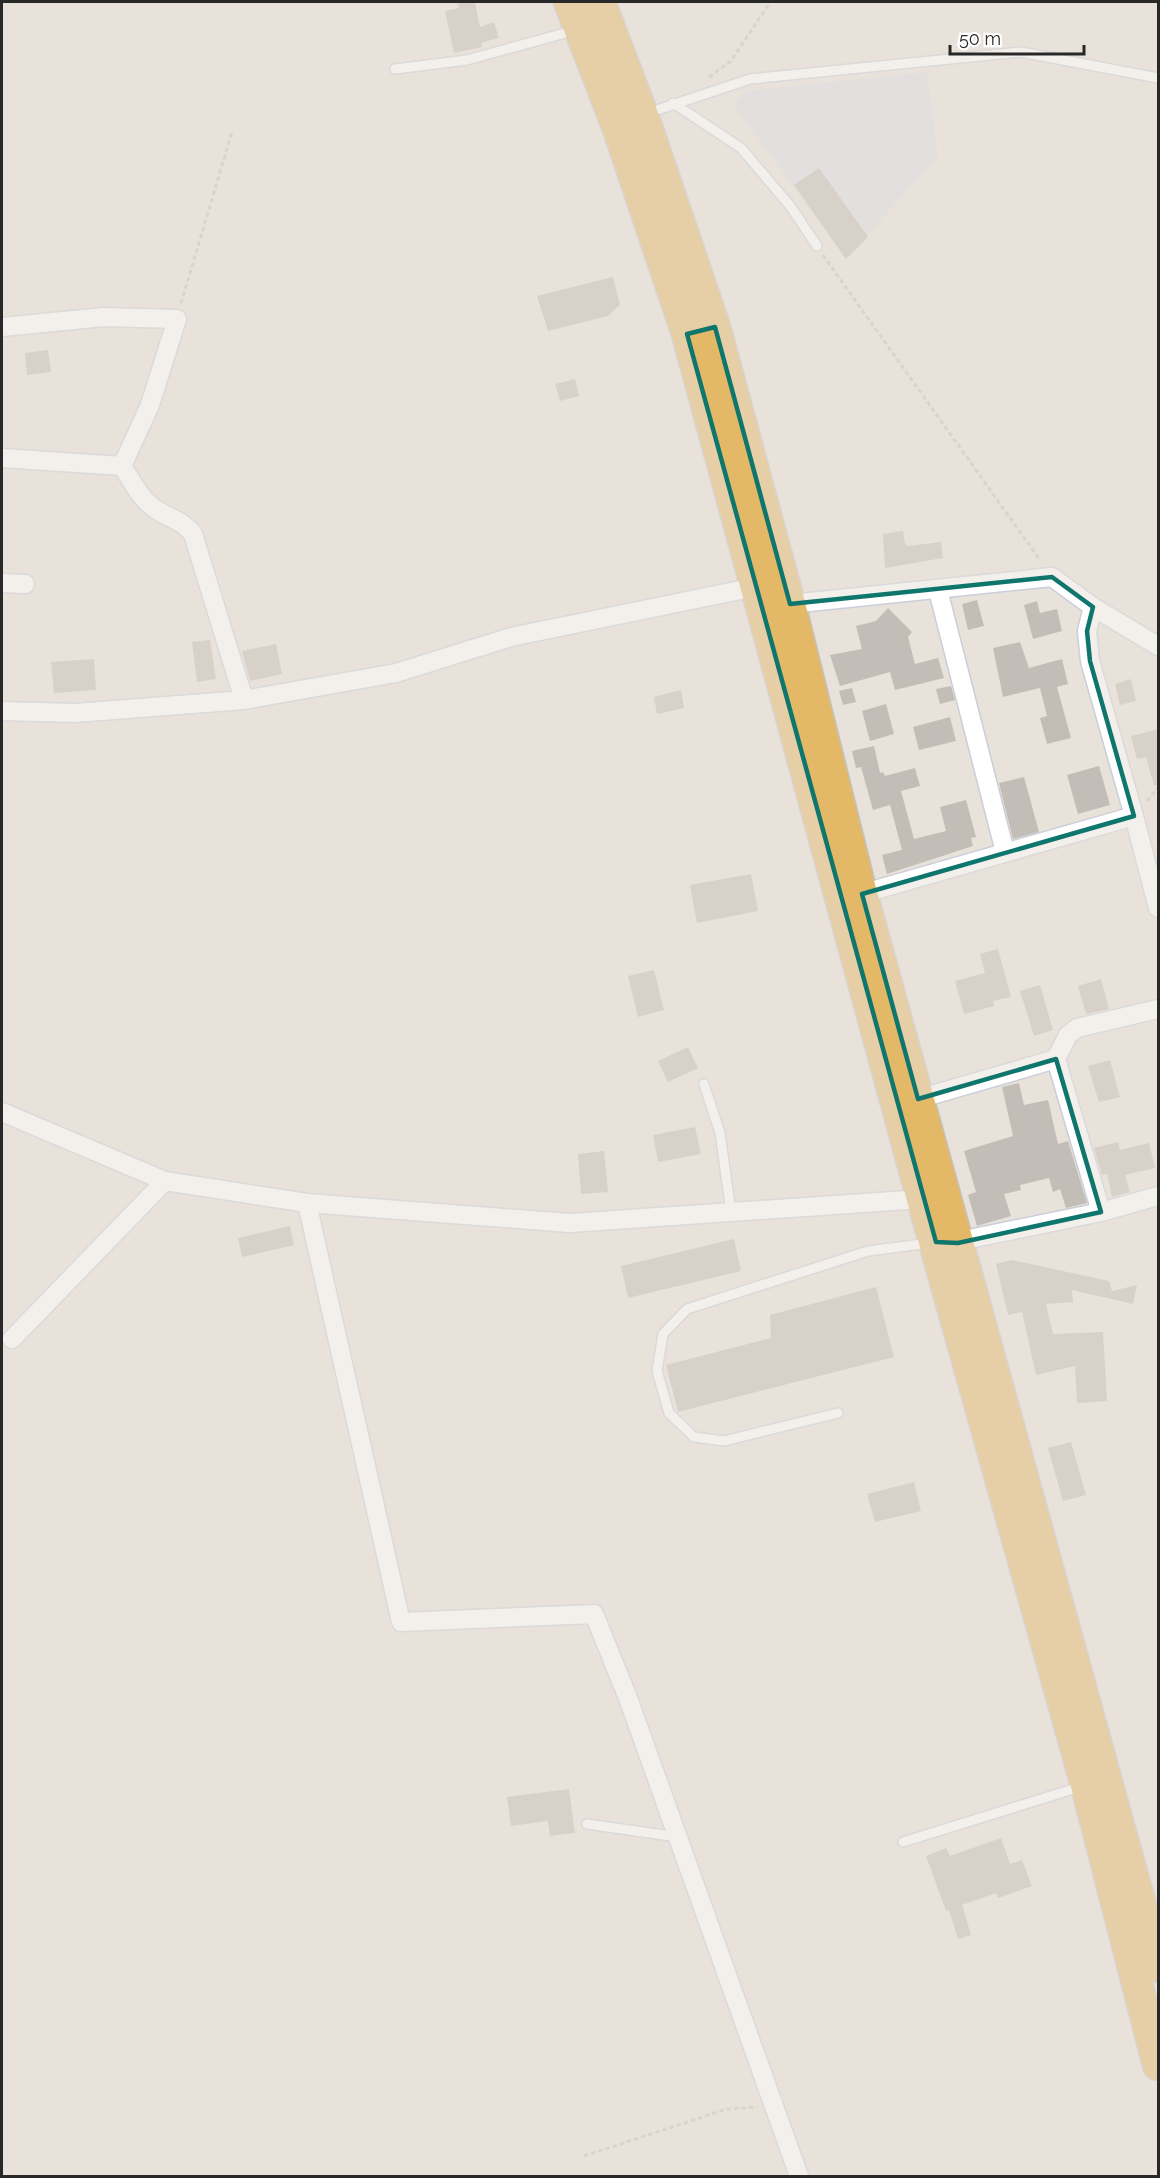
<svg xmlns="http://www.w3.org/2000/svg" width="1160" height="2178" viewBox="0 0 1160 2178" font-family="Raleway,sans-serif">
	<rect width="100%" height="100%" fill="#e9e2db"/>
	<path fill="#dcdbe2" d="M927 72 938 156 846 259 733 104 746 91Z"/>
	<g fill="#c2bdb7">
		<path d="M457 2H475L480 27 494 22 499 38 481 43 482 47 454 53 445 11 459 8Z"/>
		<path d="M819 168 868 237 846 259 794 185Z"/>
		<path d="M613 277 620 305 608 316 548 331 537 296Z"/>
		<path d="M48 350 51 372 27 375 25 353Z"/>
		<path d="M575 379 579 396 560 401 555 384Z"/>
		<path d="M903 531 905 544 908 546 941 542 943 558 885 568 883 534Z"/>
		<path d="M977 600 984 626 968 630 962 604Z"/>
		<path d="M1037 601 1040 613 1057 609 1062 631 1033 639 1024 605Z"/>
		<path d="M888 608 912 632 908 637 915 664 938 658 944 678 895 690 890 672 840 686 830 655 862 649 856 626 876 621Z"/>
		<path d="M210 640 216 679 197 682 192 642Z"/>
		<path d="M1020 642 1029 668 1062 659 1068 684 1057 687 1071 738 1047 744 1040 718 1047 716 1040 688 1003 697 993 648Z"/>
		<path d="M276 644 282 674 250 681 242 651Z"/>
		<path d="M94 659 96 690 54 693 51 662Z"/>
		<path d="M1131 679 1136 701 1120 705 1115 684Z"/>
		<path d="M951 686 955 700 940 704 936 689Z"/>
		<path d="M852 688 856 702 843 705 839 691Z"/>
		<path d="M681 690 684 708 657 714 654 697Z"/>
		<path d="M886 704 894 734 870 741 862 711Z"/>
		<path d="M950 717 956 741 919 750 913 727Z"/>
		<path d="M1158 729V785L1154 786 1146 757 1137 759 1131 736Z"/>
		<path d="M874 746 880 773 883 772 885 776 915 768 920 786 901 791 914 839 946 831 940 807 966 800 976 837 971 838 973 846 887 874 882 855 902 850 890 805 873 810 861 767 856 768 852 751Z"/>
		<path d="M1099 766 1110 805 1078 814 1067 775Z"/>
		<path d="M1024 777 1039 832 1013 839 999 783Z"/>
		<path d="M751 874 758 911 697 923 690 885Z"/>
		<path d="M998 949 1011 997 993 1001 994 1006 964 1014 955 981 985 973 980 954Z"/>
		<path d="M654 970 664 1010 638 1017 628 976Z"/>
		<path d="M1101 979 1109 1009 1086 1014 1078 986Z"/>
		<path d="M1040 985 1053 1030 1034 1036 1020 991Z"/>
		<path d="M688 1047 698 1068 668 1082 658 1061Z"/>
		<path d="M1110 1060 1120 1097 1099 1102 1088 1066Z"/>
		<path d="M1019 1083 1024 1105 1048 1100 1058 1144 1068 1141 1087 1203 1066 1208 1060 1189 1053 1192 1049 1178 1020 1185 1021 1190 1004 1194 1011 1216 977 1226 968 1195 976 1192 964 1151 1013 1136 1002 1087Z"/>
		<path d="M695 1127 701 1154 658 1162 653 1135Z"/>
		<path d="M1118 1142 1120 1150 1149 1143 1155 1168 1125 1175 1130 1192 1112 1197 1107 1174 1102 1175 1094 1148Z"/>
		<path d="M604 1151 608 1192 581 1194 578 1154Z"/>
		<path d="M290 1226 294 1245 242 1257 238 1238Z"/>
		<path d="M734 1239 741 1271 628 1298 621 1266Z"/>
		<path d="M1012 1260 1109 1281 1112 1291 1137 1285 1133 1304 1072 1290 1073 1302 1046 1304 1053 1334 1103 1332 1107 1401 1077 1403 1075 1366 1036 1375 1022 1312 1008 1315 996 1264Z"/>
		<path d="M876 1287 894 1357 678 1412 666 1365 771 1338 770 1315Z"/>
		<path d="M1071 1442 1086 1495 1063 1501 1048 1448Z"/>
		<path d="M914 1482 921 1511 875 1522 867 1494Z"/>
		<path d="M569 1789 575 1833 550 1836 548 1821 511 1826 507 1797Z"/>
		<path d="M1001 1838 1010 1864 1022 1860 1032 1886 998 1898 996 1893 962 1905 971 1935 958 1939 949 1910 946 1911 926 1856 946 1848 950 1856Z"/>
	</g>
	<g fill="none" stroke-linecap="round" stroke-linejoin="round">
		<g stroke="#c9ced9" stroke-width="12">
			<g id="service">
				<path d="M395 69 467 60 576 30"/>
				<path d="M673 103 741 148 791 207 817 246"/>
				<path d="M645 114 750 79 1021 52 1158 78"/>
				<path d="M704 1084 720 1133 731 1212"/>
				<path d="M838 1413 724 1441 694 1437 669 1413 657 1371 663 1334 687 1309 868 1251 930 1243"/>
				<path d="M587 1824 678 1837"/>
				<path d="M903 1842 1083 1786"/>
			</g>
		</g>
		<g stroke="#c9ced9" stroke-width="21">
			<g id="minor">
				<path d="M2 327 104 317 177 319 150 405 122 466"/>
				<path d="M2 458 122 466C131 480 140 498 154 508 167 518 183 520 193 534L244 700"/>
				<path d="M2 583 25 584"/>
				<path d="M938 590 1005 852"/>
				<path d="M790 604 1052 577 1093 607 1158 646"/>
				<path d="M1093 607 1087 631 1090 661 1134 816"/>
				<path d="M2 711 75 713 244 700 396 673 511 637 755 587"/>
				<path d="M854 896 1134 816 1158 908"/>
				<path d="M1056 1059 1101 1212"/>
				<path d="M918 1099 1056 1059 1068 1035 1077 1028 1158 1009"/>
				<path d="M2 1112 165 1181 307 1203 570 1223 922 1199"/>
				<path d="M307 1203 401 1622 594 1614 628 1698 799 2176"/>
				<path d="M950 1243 1101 1212 1158 1196"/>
				<path d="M12 1339 165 1181"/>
			</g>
		</g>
		<g stroke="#c3c3c3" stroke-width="33">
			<g id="primary">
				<path d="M569 2 617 126 687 334 922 1199 1086 1785 1158 2065"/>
				<path d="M600 2 643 115 715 327 790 604 862 894 1158 1967"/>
			</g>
		</g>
		<g stroke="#c3c3c3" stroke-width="3" stroke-dasharray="4.5 3" stroke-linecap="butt">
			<path d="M709 77 731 61 770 2"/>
			<path d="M823 255 1040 560"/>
			<path d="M181 303 232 132"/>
			<path d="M1147 801 1158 788"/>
			<path d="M584 2156 727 2109 757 2107"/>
		</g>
		<use href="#service" stroke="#fff" stroke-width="9"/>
		<use href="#minor" stroke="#fff" stroke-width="18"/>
		<use href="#primary" stroke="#e3b866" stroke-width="30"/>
	</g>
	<path d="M0 0H1160V2178H0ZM715 327 790 604 1052 577 1093 607 1087 631 1090 661 1134 816 862 894 918 1099 1056 1059 1101 1212 958 1243 936 1242 687 334Z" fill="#e9e2db" fill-opacity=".55" fill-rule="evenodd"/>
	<path fill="none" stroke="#0f766e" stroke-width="4.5" stroke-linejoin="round" d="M715 327 790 604 1052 577 1093 607 1087 631 1090 661 1134 816 862 894 918 1099 1056 1059 1101 1212 958 1243 936 1242 687 334Z"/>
	<rect width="1160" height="2178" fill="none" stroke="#282828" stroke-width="6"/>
	<path d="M950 45v9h134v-9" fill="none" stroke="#282828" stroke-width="3"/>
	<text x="959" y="45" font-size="18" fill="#282828" stroke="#ffffff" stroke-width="4.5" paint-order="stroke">50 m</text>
</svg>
